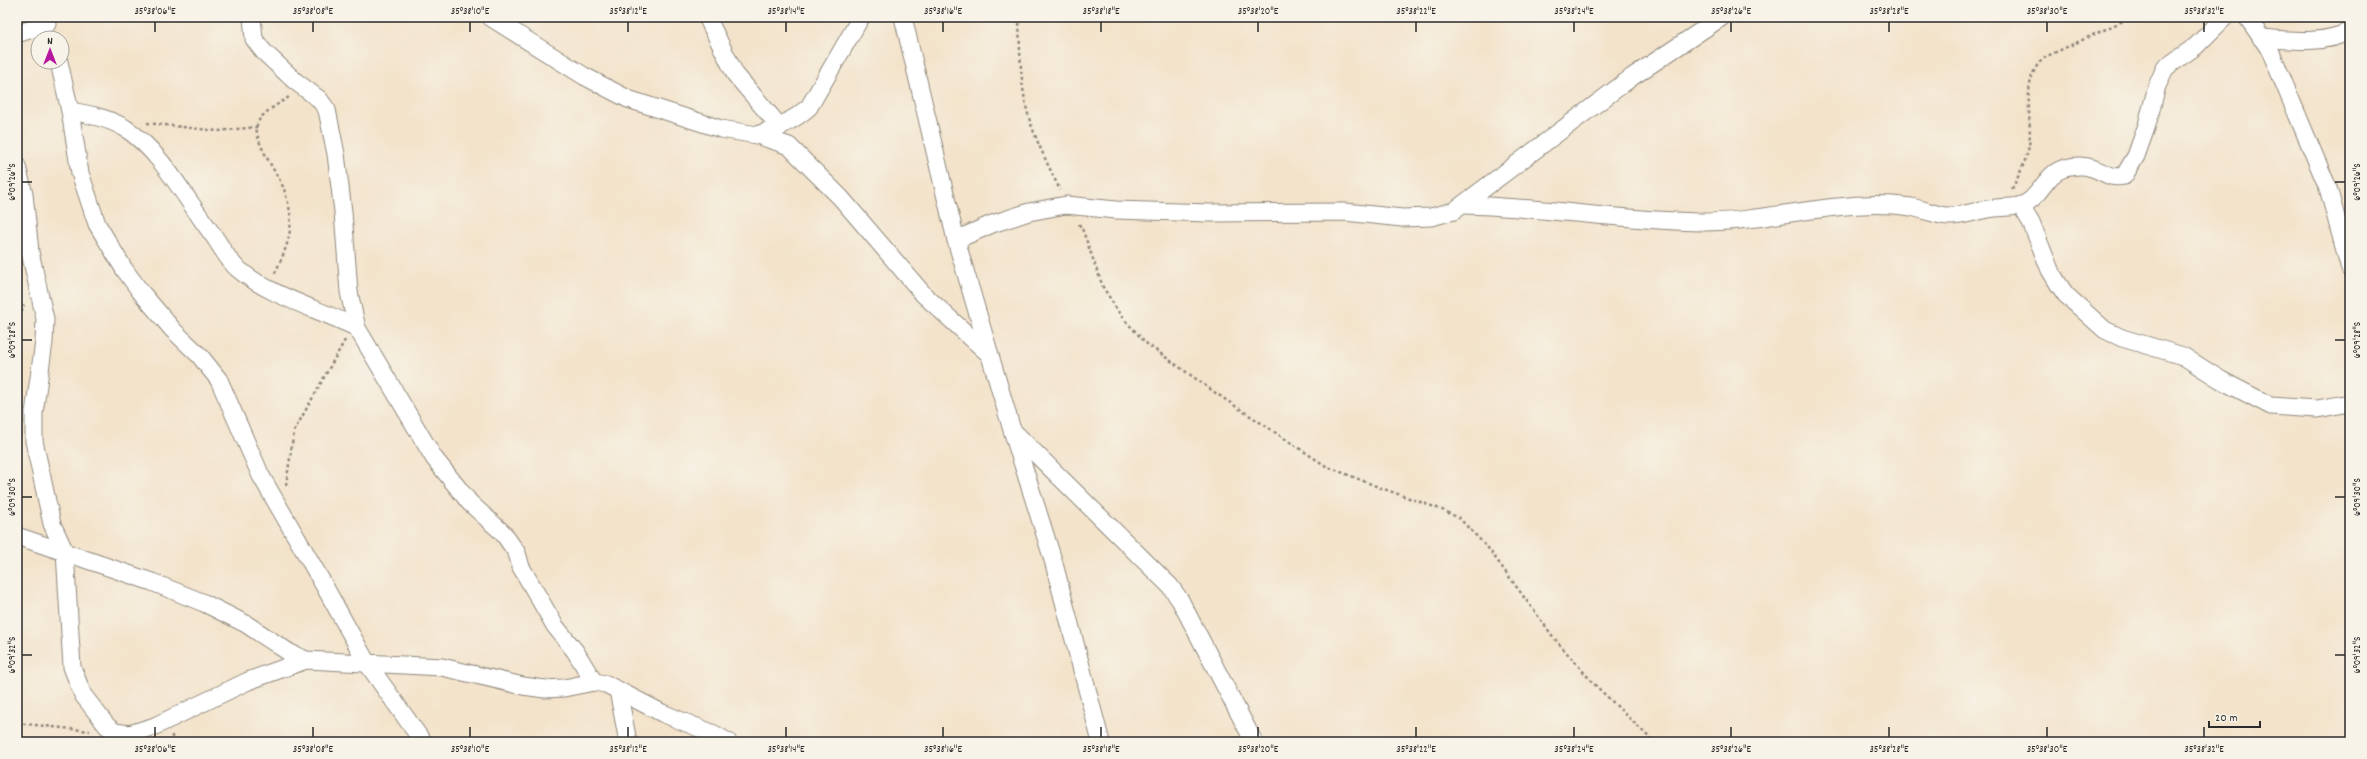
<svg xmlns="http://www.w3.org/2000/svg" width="2367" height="759" viewBox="0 0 2367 759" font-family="Dekko,sans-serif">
	<rect width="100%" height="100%" fill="#f7f3e8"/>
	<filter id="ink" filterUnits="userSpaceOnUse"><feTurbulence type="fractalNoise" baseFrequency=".025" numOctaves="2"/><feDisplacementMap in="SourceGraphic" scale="8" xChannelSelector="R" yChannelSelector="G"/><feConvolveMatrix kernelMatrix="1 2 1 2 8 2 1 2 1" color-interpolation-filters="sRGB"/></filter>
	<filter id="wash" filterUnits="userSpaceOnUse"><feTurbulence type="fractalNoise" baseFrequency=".012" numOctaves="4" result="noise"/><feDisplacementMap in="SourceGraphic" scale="16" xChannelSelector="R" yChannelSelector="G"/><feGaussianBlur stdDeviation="0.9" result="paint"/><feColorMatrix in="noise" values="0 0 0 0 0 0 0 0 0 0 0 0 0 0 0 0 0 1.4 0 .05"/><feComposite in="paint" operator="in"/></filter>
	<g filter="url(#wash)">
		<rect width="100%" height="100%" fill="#f3e3cb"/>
	</g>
	<g filter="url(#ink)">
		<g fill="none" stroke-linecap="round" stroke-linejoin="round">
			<g stroke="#8f877b" stroke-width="19">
				<g id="street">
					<path d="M252 17 254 39 263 51 295 81 319 99 327 110 336 154 343 212 349 292 357 328 434 458 470 503 503 533 517 553 521 567 555 626 575 651 594 682"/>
					<path d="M490 17 584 76 628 99 721 129 757 135 789 146 841 198 924 295 990 355"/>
					<path d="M707 17 735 74 780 127"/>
					<path d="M903 17 956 240 1012 430 1053 560 1101 742"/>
					<path d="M2247 17 2270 50 2328 188 2350 269"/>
					<path d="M17 34 47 24"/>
					<path d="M2261 38C2291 40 2322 45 2350 31"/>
					<path d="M59 62 70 111 80 173 97 224 124 269 140 291 173 330 200 356 219 380 261 476 321 580 367 663 423 742"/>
					<path d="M70 111C88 114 109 118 125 128 163 153 186 200 213 235 221 246 228 261 238 269 270 296 319 309 357 328"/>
					<path d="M757 135C777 128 793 121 809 107L861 17"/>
					<path d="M17 166 24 194 30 252 45 319 44 342 34 413V441L52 524 65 552 72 667 83 695 107 726 115 732 129 734 155 726 248 681 306 660"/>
					<path d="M1464 205C1544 207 1623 221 1703 222 1757 222 1809 207 1863 205 1879 204 1895 205 1911 207 1923 209 1935 215 1947 216 1962 217 1974 211 1988 209 1998 207 2008 208 2018 206 2039 203 2044 173 2065 168 2073 166 2084 165 2092 168 2105 172 2109 179 2124 176L2136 156 2147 125 2157 86 2165 68 2196 46 2225 17"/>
					<path d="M2021 206 2031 222 2050 270 2059 285 2066 295 2105 330 2122 338 2183 356 2221 380 2271 406 2317 409 2350 403"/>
					<path d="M956 240 992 224 1029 212 1066 205 1116 210 1210 213 1345 212 1402 218 1431 217 1454 211 1632 77 1722 17"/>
					<path d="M1013 431 1170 586 1180 600 1254 742"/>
					<path d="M17 536 152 582 204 603 246 624 290 653 306 660 442 667 523 686 545 689 564 688 594 682 606 684 662 713 714 734 728 742"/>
					<path d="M618 690 628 742"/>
				</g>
			</g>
			<g stroke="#8f877b" stroke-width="2.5" stroke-dasharray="3 3" stroke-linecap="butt">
				<path d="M1019 17C1020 52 1020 94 1032 127 1040 149 1050 169 1060 190"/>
				<path d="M147 123 218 131 257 127"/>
				<path d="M2012 189C2019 175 2026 161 2029 146 2033 116 2019 79 2045 57L2132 17"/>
				<path d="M1079 224 1083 231 1103 287 1121 316 1147 344 1217 394 1326 466 1381 488 1440 509 1459 518 1488 548 1554 638 1594 684 1654 742"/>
				<path d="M275 273C284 254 293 234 290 212 289 205 286 196 284 189 278 174 250 137 258 122 263 112 280 103 289 97"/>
				<path d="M17 323 24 305"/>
				<path d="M286 485 294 431 345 340"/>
				<path d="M17 723 90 731"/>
				<path d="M172 735V742"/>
			</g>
			<use href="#street" stroke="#fff" stroke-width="17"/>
		</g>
	</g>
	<path fill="none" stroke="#2b2b2b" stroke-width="1.5" d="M155 22V32M313 22V32M470 22V32M628 22V32M786 22V32M943 22V32M1101 22V32M1258 22V32M1416 22V32M1574 22V32M1731 22V32M1889 22V32M2047 22V32M2204 22V32M22 182H32M2335 182H2345M22 340H32M2335 340H2345M22 497H32M2335 497H2345M22 655H32M2335 655H2345M155 727V737M313 727V737M470 727V737M628 727V737M786 727V737M943 727V737M1101 727V737M1258 727V737M1416 727V737M1574 727V737M1731 727V737M1889 727V737M2047 727V737M2204 727V737"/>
	<rect width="2367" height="759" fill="none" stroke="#f7f3e8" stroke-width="44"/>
	<g transform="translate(50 50)"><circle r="19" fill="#f7f3e8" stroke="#a5a39c"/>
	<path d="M0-3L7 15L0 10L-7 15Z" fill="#b5179e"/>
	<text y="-6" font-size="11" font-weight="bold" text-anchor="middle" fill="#2b2b2b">N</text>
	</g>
	<path d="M2209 721v6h51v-6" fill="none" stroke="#2b2b2b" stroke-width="2"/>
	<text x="2215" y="721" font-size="12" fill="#2b2b2b" stroke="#f7f3e8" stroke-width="3" paint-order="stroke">20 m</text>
	<rect x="22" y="22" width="2323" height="715" fill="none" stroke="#2b2b2b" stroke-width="1.5"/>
	<g font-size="10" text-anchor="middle" fill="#2b2b2b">
		<text x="155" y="14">35°38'06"E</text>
		<text x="313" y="14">35°38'08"E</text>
		<text x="470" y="14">35°38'10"E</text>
		<text x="628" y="14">35°38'12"E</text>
		<text x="786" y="14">35°38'14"E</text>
		<text x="943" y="14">35°38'16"E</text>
		<text x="1101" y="14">35°38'18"E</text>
		<text x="1258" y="14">35°38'20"E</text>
		<text x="1416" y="14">35°38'22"E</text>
		<text x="1574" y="14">35°38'24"E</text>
		<text x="1731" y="14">35°38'26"E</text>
		<text x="1889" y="14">35°38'28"E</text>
		<text x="2047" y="14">35°38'30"E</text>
		<text x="2204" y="14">35°38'32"E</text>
		<text transform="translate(11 182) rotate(-90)" y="4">6°09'26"S</text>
		<text transform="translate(2356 182) rotate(-90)" y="4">6°09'26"S</text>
		<text transform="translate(11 340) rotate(-90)" y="4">6°09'28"S</text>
		<text transform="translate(2356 340) rotate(-90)" y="4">6°09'28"S</text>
		<text transform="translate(11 497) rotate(-90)" y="4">6°09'30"S</text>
		<text transform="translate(2356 497) rotate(-90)" y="4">6°09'30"S</text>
		<text transform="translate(11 655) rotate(-90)" y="4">6°09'32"S</text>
		<text transform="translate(2356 655) rotate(-90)" y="4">6°09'32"S</text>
		<text x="155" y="752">35°38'06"E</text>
		<text x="313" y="752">35°38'08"E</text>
		<text x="470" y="752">35°38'10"E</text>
		<text x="628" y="752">35°38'12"E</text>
		<text x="786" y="752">35°38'14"E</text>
		<text x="943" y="752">35°38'16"E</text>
		<text x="1101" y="752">35°38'18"E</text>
		<text x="1258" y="752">35°38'20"E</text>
		<text x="1416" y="752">35°38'22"E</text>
		<text x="1574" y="752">35°38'24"E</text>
		<text x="1731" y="752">35°38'26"E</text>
		<text x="1889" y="752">35°38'28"E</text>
		<text x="2047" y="752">35°38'30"E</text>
		<text x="2204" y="752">35°38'32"E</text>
	</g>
</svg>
